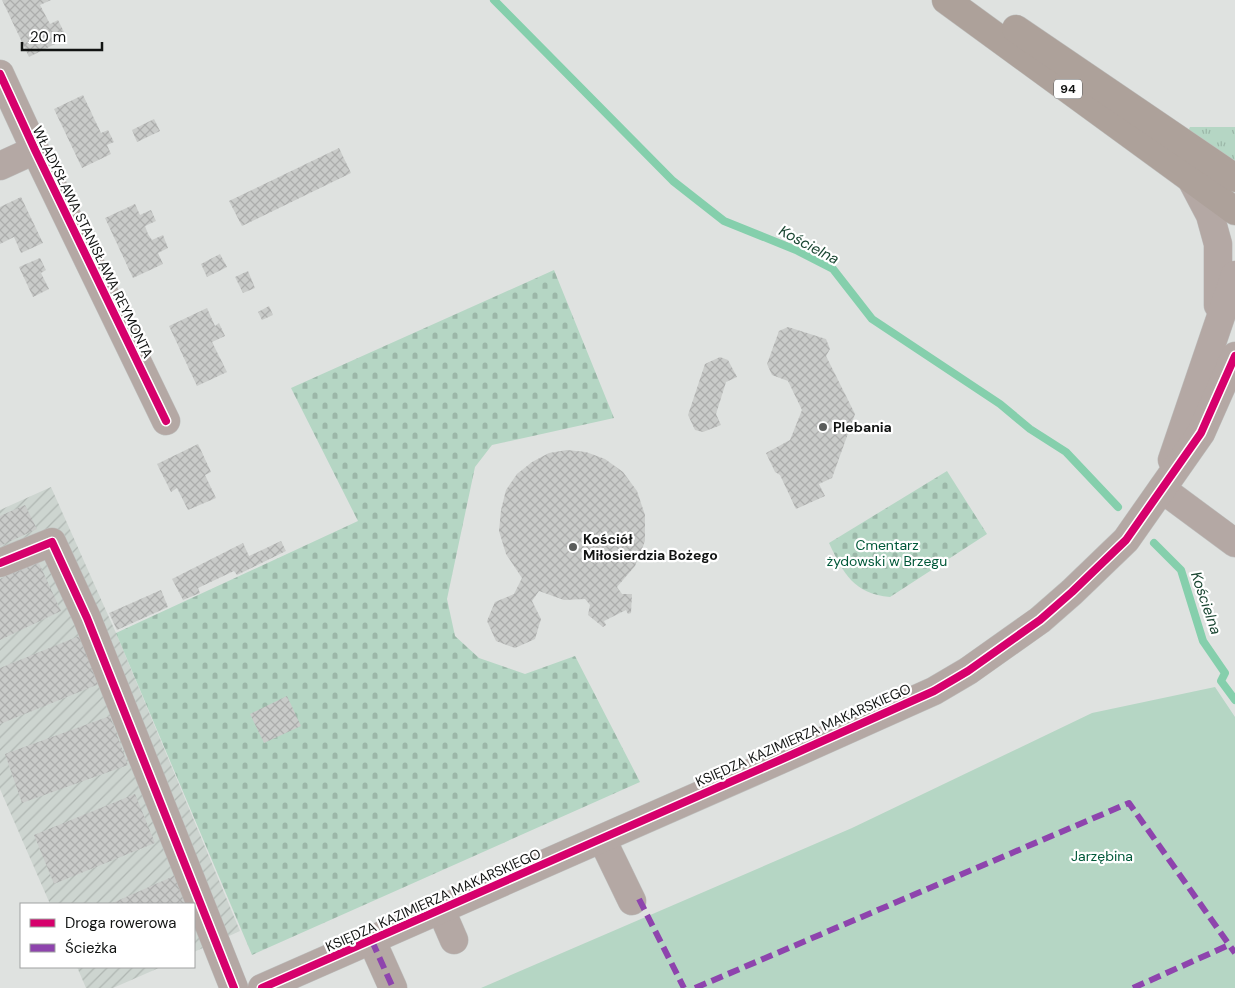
<svg xmlns="http://www.w3.org/2000/svg" width="1235" height="988" viewBox="0 0 1235 988" font-family="'DM Sans',sans-serif">
	<defs>
		<pattern id="industrial-furrows" width="10" height="10" patternUnits="userSpaceOnUse" patternTransform="scale(1.25)"><rect width="10" height="10" fill="#cdd5d0"/><path d="M-1 1l2-2M0 10L10 0M9 11l2-2" fill="none" stroke="#afb6b2"/></pattern>
		<pattern id="grass-tufts" width="24" height="20" patternUnits="userSpaceOnUse" patternTransform="scale(1.25)"><rect width="24" height="20" fill="#b5d6c4"/><path d="M3 7l-1-3M5 7V3M7 7l1-3M15 17l-1-3M17 17v-4M19 17l1-3" fill="none" stroke="#9bb7a8"/></pattern>
		<pattern id="cemetery-stones" width="16" height="16" patternUnits="userSpaceOnUse" patternTransform="scale(1.25)"><rect width="16" height="16" fill="#b5d6c4"/><path d="M2 7V4a2 2 0 0 1 4 0v3zM10 15v-3a2 2 0 0 1 4 0v3z" fill="#9bb7a8"/></pattern>
		<pattern id="building-cross-hatch" width="8" height="8" patternUnits="userSpaceOnUse" patternTransform="scale(1.25)"><rect width="8" height="8" fill="#c9cbc9"/><path d="M0 0l8 8M0 8l8-8" fill="none" stroke="#acadac"/></pattern>
	</defs>
	<rect width="100%" height="100%" fill="#dfe2e0"/>
	<g fill="url(#industrial-furrows)">
		<path d="M51 487 116 633 240 931 194 952V904H50L0 789V510Z"/>
		<path d="M77 967H161L113 988H86Z"/>
	</g>
	<path fill="url(#grass-tufts)" d="M1190 127H1235V163L1188 131Z"/>
	<g fill="url(#cemetery-stones)">
		<path d="M554 270 614 418 492 445 475 467 447 599 455 636 479 658 525 674 575 656 640 782 252 955 116 633 358 521 291 388Z"/>
		<path d="M947 471 987 534 890 597C854 594 843 573 829 543Z"/>
	</g>
	<path fill="#b5d6c4" d="M1215 687 1235 717V988H481L852 828 1092 713Z"/>
	<g fill="none" stroke-linecap="round" stroke-linejoin="round">
		<g stroke="#85cfac" stroke-width="8">
			<path d="M494 0 673 181 724 221 796 250 833 269 872 319 1000 404 1030 429 1066 452 1118 507"/>
			<path d="M1154 543 1181 570 1203 641 1225 673 1221 681 1235 700"/>
		</g>
	</g>
	<g fill="url(#building-cross-hatch)">
		<path d="M2 0H51L40 5 50 24 58 20 67 38 29 57Z"/>
		<path d="M83 95 101 133 108 130 114 142 107 145 111 154 82 168 54 109Z"/>
		<path d="M154 119 160 131 137 142 132 130Z"/>
		<path d="M339 148 351 173 242 226 229 201Z"/>
		<path d="M21 197 43 243 21 253 14 237 0 244V207Z"/>
		<path d="M135 204 140 215 151 210 156 221 145 226 148 234 152 240 163 235 168 248 158 253 163 264 133 278 105 218Z"/>
		<path d="M220 254 227 267 207 277 201 264Z"/>
		<path d="M40 258 46 270 41 273 49 289 33 297 19 267Z"/>
		<path d="M248 271 255 288 243 293 235 277Z"/>
		<path d="M269 306 273 315 262 320 258 312Z"/>
		<path d="M207 308 215 326 219 323 225 336 212 342 227 372 197 386 169 326Z"/>
		<path d="M788 327 826 339 830 349 826 356 855 414 832 478 819 484 825 496 796 509 780 475 775 472 766 453 790 440 802 410 788 381 772 375 767 364 779 331Z"/>
		<path d="M720 357 728 360 737 377 726 382 716 414 721 425 703 432 695 430 688 415 705 364Z"/>
		<path d="M198 444 211 472 205 475 216 498 188 510 177 488 171 492 157 464Z"/>
		<path d="M567 450 586 452 605 459 623 472 637 491 645 515V541L635 566 617 587 622 594H632L631 613 628 614 626 610 604 621 606 625 603 627 588 615 590 605 585 599 564 600 539 591 532 601 541 619 535 639 515 648 496 641 487 621 495 602 514 594 522 578 506 554 499 531 501 510 506 490 517 474 532 462 549 453Z"/>
		<path d="M25 505 37 529 0 546V516Z"/>
		<path d="M281 541 286 551 237 575 234 571 198 588 200 593 183 600 172 579 243 543 249 556Z"/>
		<path d="M38 561 61 611 0 640V579Z"/>
		<path d="M161 590 168 607 117 630 109 613Z"/>
		<path d="M79 636 99 684 0 724V668Z"/>
		<path d="M287 696 301 726 264 743 250 714Z"/>
		<path d="M110 716 128 765 22 803 5 754Z"/>
		<path d="M135 794 155 843 54 884 34 835Z"/>
		<path d="M174 876 187 904H110Z"/>
	</g>
	<g fill="none" stroke-linecap="round" stroke-linejoin="round">
		<g stroke="#bfc0bf" stroke-width="29">
			<g id="minor">
				<path d="M0 74 35 150 166 421"/>
				<path d="M0 166 35 150"/>
				<path d="M1190 177 1210 215 1218 244V305"/>
				<path d="M1172 460 1235 275"/>
				<path d="M1162 489 1235 543"/>
				<path d="M0 563 52 542 87 618 234 988"/>
				<path d="M602 839 632 901"/>
				<path d="M441 910 454 940"/>
				<path d="M372 941 393 988"/>
				<path d="M262 988 780 760 934 691 968 671 1040 620 1072 592 1126 540 1201 433 1235 356"/>
			</g>
		</g>
		<g stroke="#bfc0bf" stroke-width="29">
			<g id="major">
				<path d="M946 0 1235 211"/>
				<path d="M1016 29 1235 178"/>
			</g>
		</g>
		<use href="#minor" stroke="#b4a8a4" stroke-width="28"/>
		<use href="#major" stroke="#ada19a" stroke-width="28"/>
		<g stroke="#8e44ad" stroke-width="6" stroke-dasharray="12 6" stroke-linecap="butt">
			<path d="M639 899 684 988"/>
			<path d="M372 941 393 988"/>
			<path d="M695 988 1129 803 1235 953"/>
			<path d="M1133 988 1229 945"/>
		</g>
		<g stroke="#fff" stroke-width="11">
			<g id="cycleway">
				<path d="M0 74 35 150 166 421"/>
				<path d="M0 563 52 542 87 618 234 988"/>
				<path d="M262 988 780 760 934 691 968 671 1040 620 1072 592 1126 540 1201 433 1235 356"/>
			</g>
		</g>
		<use href="#cycleway" stroke="#d6006c" stroke-width="8"/>
	</g>
	<g fill="#5a5c5b" stroke="#fff" stroke-width="2">
		<circle cx="823" cy="427" r="5"/>
		<circle cx="573" cy="547" r="5"/>
	</g>
	<g text-anchor="middle" stroke-width="4.5" stroke-linejoin="round" paint-order="stroke">
		<rect fill="#fff" stroke="#595a5a" stroke-width="1" x="1054" y="79.5" width="28" height="19" rx="4"/>
		<g font-size="12" font-weight="bold" fill="#121413">
			<text x="1068" y="93">94</text>
		</g>
		<g font-size="14" fill="#121413" stroke="#fff">
			<text transform="translate(93 242) rotate(64)" y="5">WŁADYSŁAWA STANISŁAWA REYMONTA</text>
			<text transform="translate(803 735) rotate(-24)" y="5">KSIĘDZA KAZIMIERZA MAKARSKIEGO</text>
			<text transform="translate(433 900) rotate(-24)" y="5">KSIĘDZA KAZIMIERZA MAKARSKIEGO</text>
		</g>
		<g font-size="14" font-weight="bold" fill="#121413" stroke="#fff" text-anchor="start">
			<text x="833" y="432">Plebania</text>
			<text x="583" y="544">Kościół<tspan x="583" dy="16">Miłosierdzia Bożego</tspan></text>
		</g>
		<g font-size="14" fill="#005839" stroke="#fff">
			<text x="887" y="550">Cmentarz<tspan x="887" dy="16">żydowski w Brzegu</tspan></text>
			<text x="1102" y="861">Jarzębina</text>
		</g>
		<g font-size="15" font-style="italic" fill="#1a4632" stroke="#fff">
			<text transform="translate(809 245) rotate(28)" y="5">Kościelna</text>
			<text transform="translate(1206 603) rotate(71)" y="5">Kościelna</text>
		</g>
	</g>
	<rect x="20" y="903" width="175" height="65" fill="#ffffff" stroke="#a0a1a1"/>
	<rect x="30" y="919" width="25" height="8" fill="#d6006c" stroke="#a0a1a1"/>
	<text x="65" y="928" font-size="15" fill="#121413">Droga rowerowa</text>
	<rect x="30" y="944" width="25" height="8" fill="#8e44ad" stroke="#a0a1a1"/>
	<text x="65" y="953" font-size="15" fill="#121413">Ścieżka</text>
	<path d="M22 42v8h80v-8" fill="none" stroke="#121413" stroke-width="2.5"/>
	<text x="30" y="42" font-size="15" fill="#121413" stroke="#ffffff" stroke-width="4" paint-order="stroke">20 m</text>
</svg>
